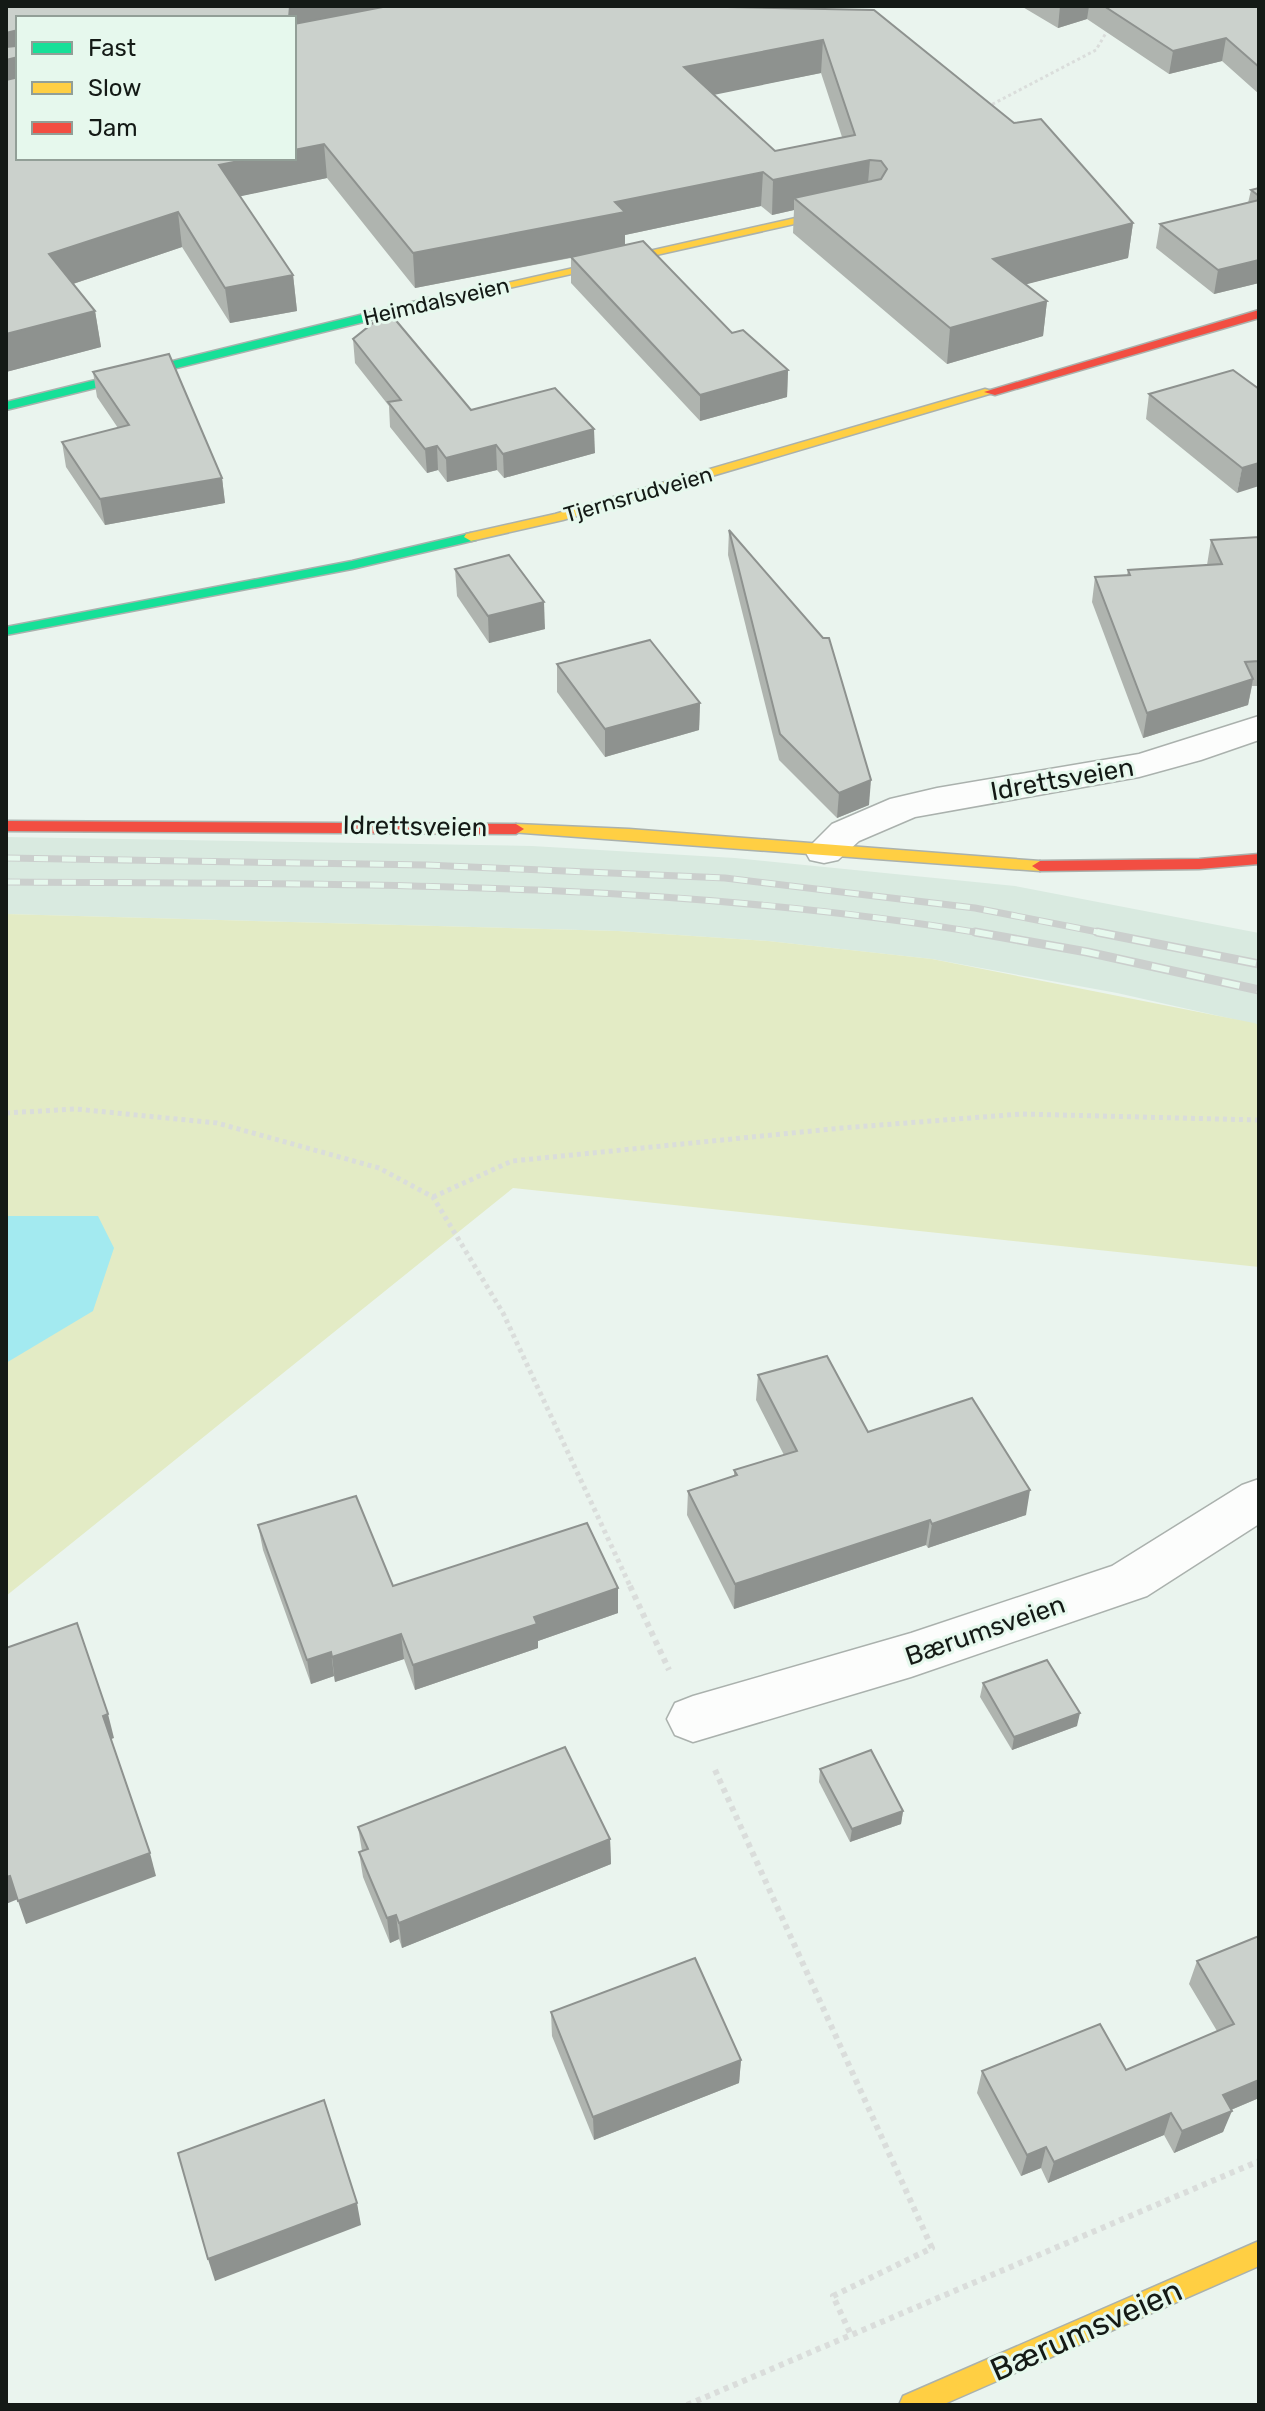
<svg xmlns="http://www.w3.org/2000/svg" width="1265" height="2411" viewBox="0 0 1265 2411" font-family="Rubik,sans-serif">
	<rect width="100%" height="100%" fill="#eaf4ee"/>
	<path fill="#d9eae0" d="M6 837 532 846 735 858 1015 886 1259 933V1025L1117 993 932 959 768 941 618 931 6 914Z"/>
	<path fill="#e3ebc5" d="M6 914 618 931 768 941 932 959 1254 1023 1259 1025V1267L513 1188 6 1596V1363L98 1216H6Z"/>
	<path fill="#a3eaf0" d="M6 1216H98L114 1248 93 1311 6 1363Z"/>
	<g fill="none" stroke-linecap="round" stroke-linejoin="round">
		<g stroke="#aab1ad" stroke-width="3">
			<g id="street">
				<path d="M1259 716V740L1201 760 1139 777 915 817 859 841 838 860 824 863 810 860 805 851 832 824 890 799 937 788 1139 754Z"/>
				<path d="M1259 1479V1524L1147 1596 911 1677 693 1742 675 1735 667 1719 675 1703 693 1696 911 1633 1112 1566 1242 1485Z"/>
			</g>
		</g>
		<g stroke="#aab1ad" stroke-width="3">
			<g id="fast">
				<path d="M429 298 433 299V305L6 410V402Z"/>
				<path d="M471 533 478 537 476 540 352 569 6 635V627L352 561Z"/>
			</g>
		</g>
		<g stroke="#aab1ad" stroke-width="3">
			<g id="slow">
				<path d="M853 205 859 208 857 210 429 306 423 302Z"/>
				<path d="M985 389 996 392 563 520 471 541 464 537 466 534 555 514Z"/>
				<path d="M516 824 629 829 1040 861 1048 866 1040 871 510 832 508 829Z"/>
				<path d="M1259 2241V2266L942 2405H899L903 2396Z"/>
			</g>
		</g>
		<g stroke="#aab1ad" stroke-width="3">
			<g id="jam">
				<path d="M1259 310V318L995 395 984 392Z"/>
				<path d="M6 821 516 824 524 829 516 834 6 831Z"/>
				<path d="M1259 854V864L1199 869 1040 871 1032 866 1040 861 1199 859Z"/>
			</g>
		</g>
		<path stroke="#dadddb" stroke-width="3" stroke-dasharray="3 3" stroke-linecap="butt" d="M987 107 1096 50 1110 26"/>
		<g stroke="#dadddb" stroke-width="5" stroke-dasharray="4 4" stroke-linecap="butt">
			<path d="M6 1113 76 1109 217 1123 379 1168 433 1197 503 1313 631 1588"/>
			<path d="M433 1197 512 1161 842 1128 1021 1114 1259 1120"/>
		</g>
		<g stroke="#dadddb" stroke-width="6" stroke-dasharray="5 5" stroke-linecap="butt">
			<path d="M630 1586 669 1670"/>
			<path d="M715 1770 932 2248 833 2296 851 2335"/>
			<path d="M687 2405 1259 2161"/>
		</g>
		<use href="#street" fill="#fcfdfc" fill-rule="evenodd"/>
		<use href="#fast" fill="#16e098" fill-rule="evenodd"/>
		<use href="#slow" fill="#ffcf43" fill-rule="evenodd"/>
		<use href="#jam" fill="#f24e42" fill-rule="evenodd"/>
		<g stroke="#cbcfcd" stroke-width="7">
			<g id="rail-far1">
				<path d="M6 858 426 865 725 878 975 908 1108 934"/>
				<path d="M6 882C333 884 664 880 987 934"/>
			</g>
		</g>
		<g stroke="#cbcfcd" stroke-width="9">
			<g id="rail">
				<path d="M975 932 1087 952 1259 990"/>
				<path d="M1097 932 1259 964"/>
			</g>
		</g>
		<use href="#rail-far1" stroke="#e6f8ed" stroke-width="5" stroke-dasharray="14" stroke-linecap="butt"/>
		<use href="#rail" stroke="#e6f8ed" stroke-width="6" stroke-dasharray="18" stroke-linecap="butt"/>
	</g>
	<g fill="#afb4af" fill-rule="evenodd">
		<path d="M6 6 727 7 874 10 1133 223 1128 258 1026 284 1047 301 1043 336 947 364 793 233 794 210 772 215 761 206 625 235V245L732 333 788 370 787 397 700 421 571 283V258L415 288 327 178 240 196 293 275 297 311 230 323 182 247 73 284 95 311 101 347 6 372ZM821 73 842 137 775 151 714 94Z"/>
		<path d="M1021 6H1259V94L1222 61 1169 74 1087 19 1058 28Z"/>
		<path d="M1259 188V283L1214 294 1156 248 1160 224 1248 203 1251 190Z"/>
		<path d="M353 339 471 410 595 453 504 478 497 470 447 482 438 470 427 473 390 427 389 406 355 363Z"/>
		<path d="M93 372 222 478 225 503 105 525 66 467 62 442 118 428 97 397Z"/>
		<path d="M1259 389 1237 493 1146 419 1149 394Z"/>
		<path d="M729 530 869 805 837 818 779 760 728 555Z"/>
		<path d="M1259 537V686H1252L1248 705 1143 738 1092 602 1095 577 1127 575 1128 570 1207 565 1211 540Z"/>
		<path d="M455 569 545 629 489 643 457 596Z"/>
		<path d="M557 664 700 703 699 730 605 757 557 692Z"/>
		<path d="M758 1375 868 1432 1026 1515 928 1548 926 1545 734 1609 687 1515 688 1491 734 1476V1470L784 1455 756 1400Z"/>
		<path d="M258 1525 393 1586 618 1588V1613L538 1641V1648L415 1690 404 1659 335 1682 334 1676 311 1684 263 1550Z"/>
		<path d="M983 1683 1077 1726 1012 1750 980 1697Z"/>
		<path d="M820 1769 903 1811 901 1824 850 1842 819 1782Z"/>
		<path d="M358 1827 610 1839 611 1864 402 1948 399 1939 390 1943 363 1877 359 1852 362 1851Z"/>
		<path d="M1259 1936V2098L1231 2110 1223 2132 1174 2153 1164 2135 1048 2183 1041 2168 1021 2176 977 2093 982 2071 1126 2070 1217 2031 1189 1984 1197 1961Z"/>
		<path d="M551 2012 741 2060 739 2083 594 2140 552 2036Z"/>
	</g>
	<g fill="#8e928f">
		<path d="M283 6H449L294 37V18H289Z"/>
		<path d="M1060 6H1089L1087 19 1058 28Z"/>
		<path d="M14 31 18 81 6 95V33Z"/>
		<path d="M1226 38 1222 61 1169 74 1173 51Z"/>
		<path d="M823 40 821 73 684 101V67Z"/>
		<path d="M324 144 327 178 223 200 219 165 254 158H294V150Z"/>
		<path d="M870 160 867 194 794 198V210L772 215 773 180Z"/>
		<path d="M763 172 761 206 625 235V247L415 288 413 253 615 202Z"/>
		<path d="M178 212 182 247 55 290 49 254Z"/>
		<path d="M1133 223 1128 258 989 294 993 259Z"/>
		<path d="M1259 260V283L1214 294 1218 270Z"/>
		<path d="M293 275 297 311 230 323 225 288Z"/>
		<path d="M1047 301 1043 336 947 364 950 328Z"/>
		<path d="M95 311 101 347 6 372V334Z"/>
		<path d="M788 370 787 397 700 421V395Z"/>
		<path d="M594 429 595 453 504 478 503 454Z"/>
		<path d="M496 445 497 470 447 482 446 458Z"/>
		<path d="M437 446 438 470 427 473 425 449Z"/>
		<path d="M1259 463V486L1237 493 1242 468Z"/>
		<path d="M222 478 225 503 105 525 100 499Z"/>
		<path d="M544 602 545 629 489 643 488 616Z"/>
		<path d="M1253 679 1248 705 1143 738 1147 713Z"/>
		<path d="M700 703 699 730 605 757V729Z"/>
		<path d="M871 780 869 805 837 818 839 793Z"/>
		<path d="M1030 1490 1026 1515 928 1548 932 1524Z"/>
		<path d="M930 1520 926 1545 734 1609 735 1584Z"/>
		<path d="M618 1588V1613L538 1641V1648L415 1690 413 1665 534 1617Z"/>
		<path d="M401 1634 404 1659 335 1682 332 1657Z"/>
		<path d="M331 1652 334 1676 311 1684 307 1660Z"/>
		<path d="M1080 1713 1077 1726 1012 1750 1014 1737Z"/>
		<path d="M108 1714 114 1738 109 1740 103 1716Z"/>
		<path d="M903 1811 901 1824 850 1842 852 1829Z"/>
		<path d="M610 1839 611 1864 402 1948 399 1923Z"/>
		<path d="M150 1853 156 1876 26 1924 18 1901Z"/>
		<path d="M10 1876 18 1899 6 1904V1877Z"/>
		<path d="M396 1915 399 1939 390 1943 387 1918Z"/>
		<path d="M741 2060 739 2083 594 2140 593 2117Z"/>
		<path d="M1259 2080V2098L1214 2117 1223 2095Z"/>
		<path d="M1232 2111 1223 2132 1174 2153 1182 2131Z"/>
		<path d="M1171 2113 1164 2135 1048 2183 1054 2162Z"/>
		<path d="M1046 2147 1041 2168 1021 2176 1027 2155Z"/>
		<path d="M357 2203 361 2225 215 2281 208 2259Z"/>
	</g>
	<g fill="#cbd1cc" stroke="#8e928f" stroke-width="2" fill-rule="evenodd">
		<path d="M6 6H290L289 18H18V158H254L219 165 293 275 225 288 178 212 49 254 95 311 6 334V80L15 78 14 58 6 60V47L15 46 14 31 6 33Z"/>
		<path d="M388 6H725L727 7 874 10 1014 123 1041 119 1133 223 993 259 1047 301 950 328 794 198 881 179 887 169 881 161 870 160 773 180 763 172 615 202 625 212 413 253 324 144 294 150V24ZM823 40 855 135 775 151 684 67Z"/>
		<path d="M1104 6H1259V67L1226 38 1173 51Z"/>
		<path d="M1259 188V196L1251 190Z"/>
		<path d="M1259 200V260L1218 270 1160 224Z"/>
		<path d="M643 241 732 333 743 330 788 370 700 395 571 257Z"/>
		<path d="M388 311 471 410 555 388 594 429 503 454 496 445 446 458 437 446 425 449 388 402 401 400 353 339Z"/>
		<path d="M169 354 222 478 100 499 62 442 129 425 93 372Z"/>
		<path d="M1233 370 1259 389V463L1242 468 1149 394Z"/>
		<path d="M729 530 823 638H829L871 780 839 793 780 734Z"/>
		<path d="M1259 537V661L1245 662 1253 679 1147 713 1095 577 1130 575 1128 570 1222 564 1211 540Z"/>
		<path d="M509 555 544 602 488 616 455 569Z"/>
		<path d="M650 640 700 703 605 729 557 664Z"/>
		<path d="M827 1356 868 1432 972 1398 1030 1490 932 1524 930 1520 735 1584 688 1491 737 1475 734 1470 797 1451 758 1375Z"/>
		<path d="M356 1496 393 1586 587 1523 618 1588 534 1617 537 1624 413 1665 401 1634 332 1657 331 1652 307 1660 258 1525Z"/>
		<path d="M77 1623 108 1714 103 1716 150 1853 18 1901 10 1876 6 1877V1648Z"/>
		<path d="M1047 1660 1080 1713 1014 1737 983 1683Z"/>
		<path d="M565 1747 610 1839 399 1923 396 1915 387 1918 359 1852 368 1849 358 1827Z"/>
		<path d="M871 1750 903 1811 852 1829 820 1769Z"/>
		<path d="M1259 1936V2080L1223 2095 1232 2111 1182 2131 1171 2113 1054 2162 1046 2147 1027 2155 982 2071 1100 2024 1126 2070 1234 2024 1197 1961Z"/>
		<path d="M695 1958 741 2060 593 2117 551 2012Z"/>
		<path d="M324 2100 357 2203 208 2259 178 2153Z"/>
	</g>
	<g text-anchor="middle" stroke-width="6" stroke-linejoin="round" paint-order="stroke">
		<g font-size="22" fill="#141a16" stroke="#e6f8ed">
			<text transform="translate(436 301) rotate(-13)" y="8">Heimdalsveien</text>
			<text transform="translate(638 494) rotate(-16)" y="8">Tjernsrudveien</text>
		</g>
		<g font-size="26" fill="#141a16" stroke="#e6f8ed">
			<text transform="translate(1062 779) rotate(-10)" y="9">Idrettsveien</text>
			<text transform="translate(415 826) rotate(1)" y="9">Idrettsveien</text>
			<text transform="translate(985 1630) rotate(-19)" y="9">Bærumsveien</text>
		</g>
		<g font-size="32" fill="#141a16" stroke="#e6f8ed">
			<text transform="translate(1086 2330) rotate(-24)" y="11">Bærumsveien</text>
		</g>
	</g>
	<rect width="1265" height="2411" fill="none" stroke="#141a16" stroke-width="16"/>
	<rect x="16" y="16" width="280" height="144" fill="#e6f8ed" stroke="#929f97" stroke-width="2"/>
	<rect x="32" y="42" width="40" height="12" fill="#16e098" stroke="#929f97" stroke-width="2"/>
	<text x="88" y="56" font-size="24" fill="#141a16">Fast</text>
	<rect x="32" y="82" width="40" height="12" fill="#ffcf43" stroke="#929f97" stroke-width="2"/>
	<text x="88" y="96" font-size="24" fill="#141a16">Slow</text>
	<rect x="32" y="122" width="40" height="12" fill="#f24e42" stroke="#929f97" stroke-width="2"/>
	<text x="88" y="136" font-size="24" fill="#141a16">Jam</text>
</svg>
